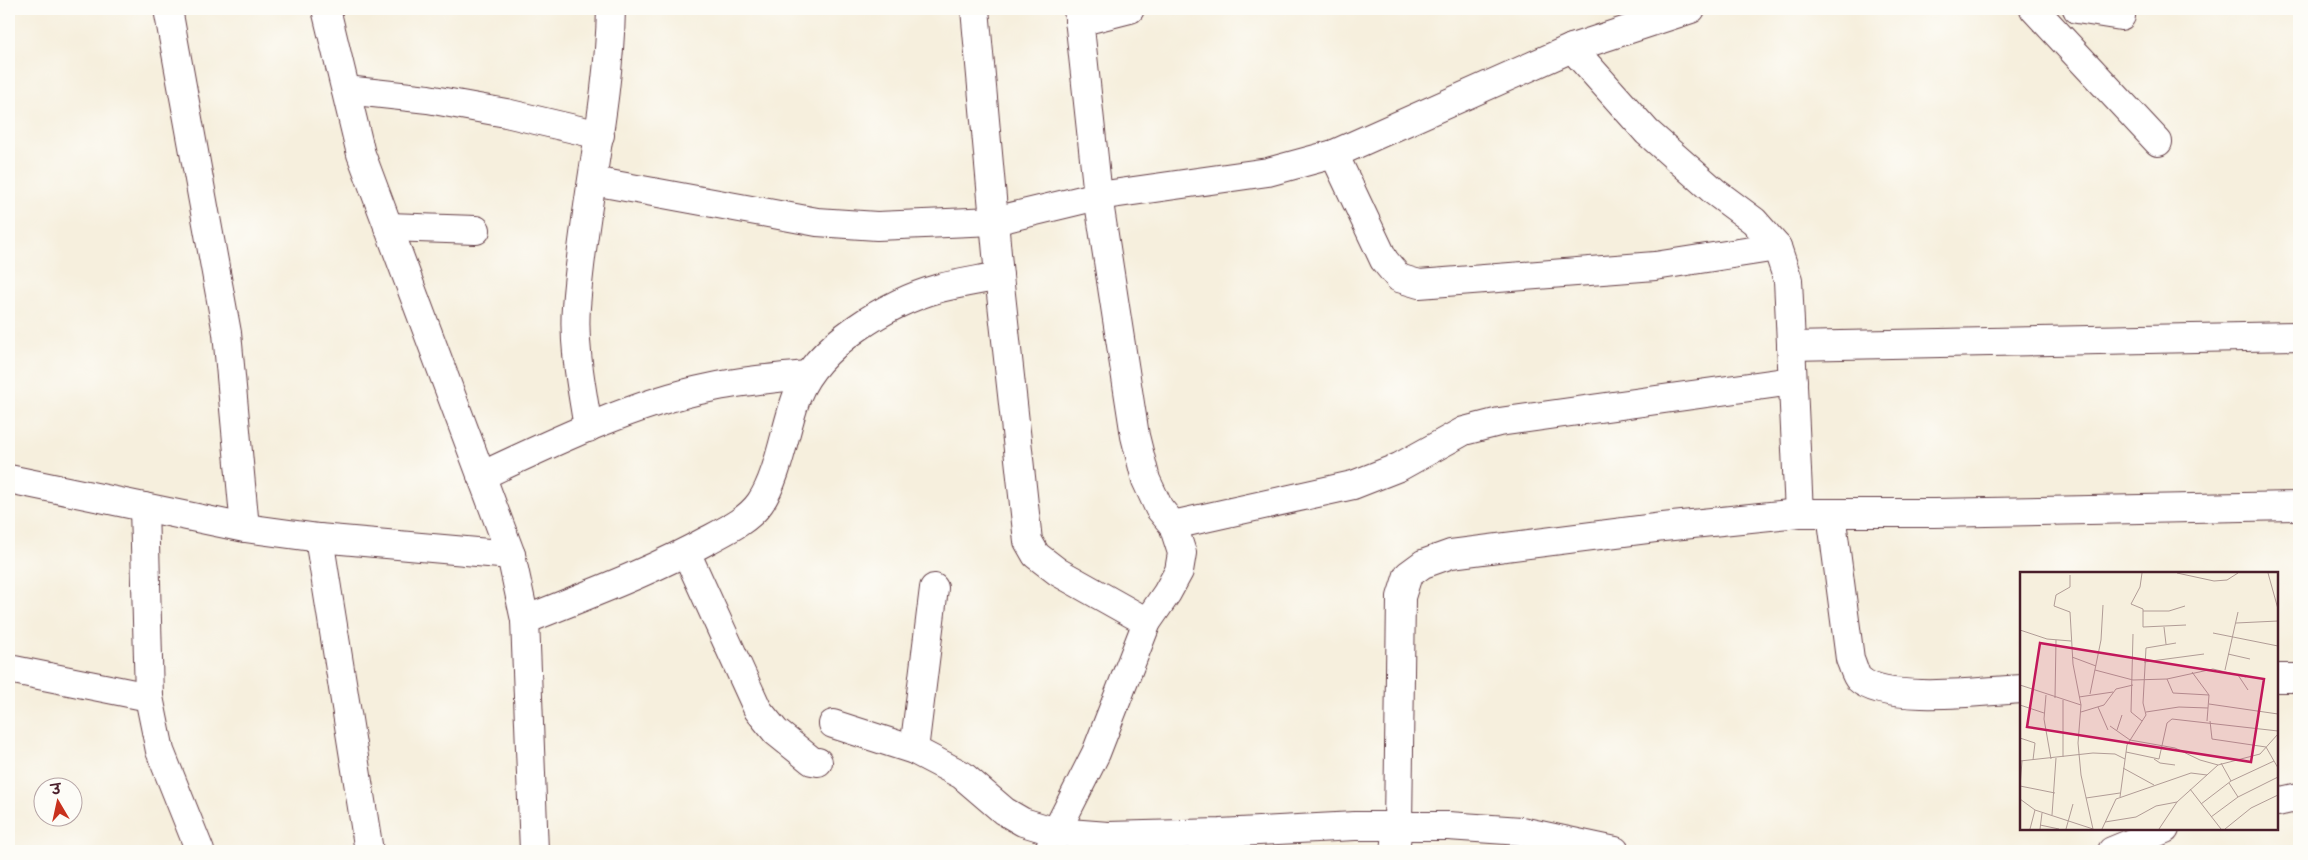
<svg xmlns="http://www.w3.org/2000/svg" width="2308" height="860" viewBox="0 0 2308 860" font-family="Pangolin,'Playpen Sans Deva',sans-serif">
	<rect width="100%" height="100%" fill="#fdfcf7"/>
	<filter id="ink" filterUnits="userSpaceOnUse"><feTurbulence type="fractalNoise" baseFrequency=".02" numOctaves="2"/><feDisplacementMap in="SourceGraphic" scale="10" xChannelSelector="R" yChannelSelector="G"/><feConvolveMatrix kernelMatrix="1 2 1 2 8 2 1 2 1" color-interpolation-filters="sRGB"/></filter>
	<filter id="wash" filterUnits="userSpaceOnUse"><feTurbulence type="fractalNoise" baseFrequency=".0096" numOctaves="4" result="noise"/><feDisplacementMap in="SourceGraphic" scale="20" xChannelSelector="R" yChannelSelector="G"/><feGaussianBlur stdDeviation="1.12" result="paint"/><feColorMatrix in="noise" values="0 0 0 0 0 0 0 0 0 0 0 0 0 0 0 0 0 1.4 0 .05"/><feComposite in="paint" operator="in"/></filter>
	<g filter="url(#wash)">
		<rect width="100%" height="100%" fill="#f6efdd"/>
	</g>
	<g filter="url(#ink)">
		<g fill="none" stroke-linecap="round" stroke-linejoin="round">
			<g stroke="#643e46" stroke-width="30">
				<g id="minor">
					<path d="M168 9 227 333 245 528"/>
					<path d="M326 9 361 154 511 555 525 620 534 851"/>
					<path d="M975 9 999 276 1028 541 1036 555 1058 572 1147 622"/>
					<path d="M2034 9 2158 142"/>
					<path d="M2077 9 2121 16"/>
					<path d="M1079 22 1130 9"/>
					<path d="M1572 48 1647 132 1715 192 1754 221 1777 247 1788 280 1799 513"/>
					<path d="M346 90 428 99 506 113 600 135"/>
					<path d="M1334 154 1384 260 1399 278 1419 284 1655 266 1777 247"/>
					<path d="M593 181 817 222 877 226 994 221 1098 196 1268 172 1334 154 1572 48 1691 9"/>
					<path d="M388 227 476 230"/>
					<path d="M1791 346 2299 336"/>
					<path d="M588 428C582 389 573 347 576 307 583 207 609 109 611 9"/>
					<path d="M481 476C551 443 634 403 709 388 741 381 774 378 807 375"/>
					<path d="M9 479 245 528 319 538 511 555"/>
					<path d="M144 507 149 697 160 751 200 851"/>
					<path d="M1831 513 1850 659C1853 665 1855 675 1859 679 1885 704 1986 691 2022 689"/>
					<path d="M1173 525 1353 485 1399 467 1464 431 1499 422 1793 381"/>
					<path d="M319 538 369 851"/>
					<path d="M686 552 758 710 776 732 812 761 818 762"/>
					<path d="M525 620C587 595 650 572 708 540 727 530 748 520 760 503 779 476 785 427 797 396 817 345 889 302 940 288 959 283 980 280 999 276"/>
					<path d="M9 669 149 697"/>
					<path d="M2277 678H2299"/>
					<path d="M833 724 914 750 962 775 1004 811 1023 822 1056 832 1108 836 1220 833 1355 826H1448L1521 831 1615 851"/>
					<path d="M914 750 934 588"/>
					<path d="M2277 802 2299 797"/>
					<path d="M1049 851 1056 832 1096 753 1147 622 1167 593 1179 571 1182 553 1173 525 1159 508 1146 480 1135 436 1098 196 1078 9"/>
					<path d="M1395 851 1398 826 1401 597 1408 575 1423 564 1451 554 1663 527 1799 513H1934L2299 506"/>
					<path d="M2112 851 2165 829"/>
				</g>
			</g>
			<use href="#minor" stroke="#fff" stroke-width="28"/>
		</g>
	</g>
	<g transform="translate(2020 572)">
		<rect width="258" height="258" fill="#f6efdd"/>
		<path fill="none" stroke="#b19c96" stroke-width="1" d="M122 1 120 15 111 32 123 37V55L166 53M157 1 194 9 207 8 218 1M248 1 258 37M123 39H149L165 34M216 51 258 49M144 55 146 72M0 58 27 67 51 69M193 61 258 74M113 62 111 140 122 149M208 82 230 87M52 85 76 94M124 90 184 82M75 98 113 108 147 107 193 97 226 105M205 98 218 40M172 100 189 123 187 149M218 103 228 118M147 107 153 121 189 123M0 113 61 133M70 122 81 68 83 33M26 123 24 147 31 187M59 125 93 120M35 126 36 68M43 128V185M189 132 258 142M0 133 24 141M78 135 88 158M61 140 84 133 96 117 113 113M126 140 159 135 188 136M190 149 192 167 246 175 258 196M90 154 110 168 155 176 180 188 198 193M97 158 102 143M0 166 15 171 13 188M106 180 139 187 147 151 152 147 258 159M134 187 140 191 155 193M0 189 73 181 95 182 105 187M201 191 211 209M103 196 134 213M209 211 218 225M0 214 35 221M0 215 2 189M170 217 201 257M100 225 107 173 126 143 123 131 126 76 156 71M66 226 100 221M0 227 15 238 73 257 61 203 58 171 61 133 53 92 50 40 34 34 36 23 50 15V3M181 232 211 209 254 189M32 243 36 186M191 245 218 225 258 205M85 250 116 245 136 234 157 230M20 253 39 257M10 257 15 238M20 257 22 241M46 257 53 232M82 257 96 227 171 201 187 203M139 257 157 230 198 193 240 182 258 162M205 257 231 236 258 223"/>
		<path fill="#c2185b" fill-opacity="0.15" stroke="#c2185b" stroke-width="2.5" d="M20 71 244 107 231 190 7 155Z"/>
		<rect width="258" height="258" fill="none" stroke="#4a1f2b" stroke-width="2.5"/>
	</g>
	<rect width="2308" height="860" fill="none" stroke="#fdfcf7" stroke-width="30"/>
	<g transform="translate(58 802) rotate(351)"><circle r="24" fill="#fdfcf7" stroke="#b5a4a5"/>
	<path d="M0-4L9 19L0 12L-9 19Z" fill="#c8321e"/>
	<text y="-8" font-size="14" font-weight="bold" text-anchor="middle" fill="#4a1f2b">उ</text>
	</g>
</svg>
